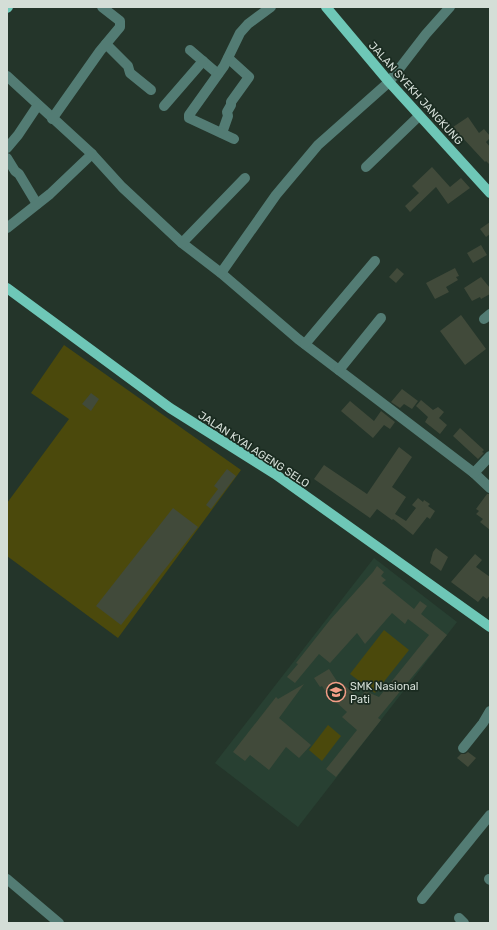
<svg xmlns="http://www.w3.org/2000/svg" width="497" height="930" viewBox="0 0 497 930" font-family="Rubik,sans-serif">
	<rect width="100%" height="100%" fill="#24352a"/>
	<path fill="#284032" d="M374 558 457 622 298 827 215 763Z"/>
	<g fill="#4b490c">
		<path d="M64 345 241 470 118 638 7 556V503L69 419 31 393Z"/>
		<path d="M384 630 409 650 375 693 350 674Z"/>
		<path d="M328 725 341 736 322 761 309 750Z"/>
	</g>
	<g fill="#414a3a">
		<path d="M468 117 479 133 484 129 490 136V138L486 142 490 147V165L486 161 485 162 461 136H460L453 127Z"/>
		<path d="M432 167 450 187 461 178 470 188 448 204 436 187 410 212 405 206 419 193 412 186Z"/>
		<path d="M490 222V234L486 237 480 229Z"/>
		<path d="M481 245 487 255 473 263 467 253Z"/>
		<path d="M397 268 404 274 396 283 389 277Z"/>
		<path d="M455 268 459 276 456 277 458 280 446 287 449 292 435 299 426 283Z"/>
		<path d="M481 277 490 288V294L481 299 480 297 472 301 464 288Z"/>
		<path d="M461 315 486 349 465 365 440 331Z"/>
		<path d="M402 389 418 401 412 409 404 404 400 408 391 402Z"/>
		<path d="M91 393 99 399 91 411 82 404Z"/>
		<path d="M421 400 433 410 438 407 444 412 439 418 447 425 440 434 425 422 428 417 416 406Z"/>
		<path d="M350 401 374 421 381 411 395 422 390 429 384 425 373 438 341 411Z"/>
		<path d="M460 428 484 450 482 452 484 453 478 459 453 436Z"/>
		<path d="M399 447 412 457 392 487 406 497 395 514 406 521 416 508 412 505 418 498 423 502 424 500 430 504 428 506 435 511 430 519 427 517 413 535 393 519 392 520 377 509 370 518 314 479 324 465 367 494Z"/>
		<path d="M227 469 236 476 211 509 206 505 218 489 214 486Z"/>
		<path d="M487 494H490V530L480 522 483 519 476 514 479 511 476 509Z"/>
		<path d="M173 508 198 527 121 625 96 606Z"/>
		<path d="M436 548 448 557 441 571 430 563 433 552Z"/>
		<path d="M475 554 482 560 476 567 490 577V595L487 599 483 596 478 602 451 582Z"/>
		<path d="M377 566 384 572 381 576 386 580 382 583 414 609 420 601 427 606 421 614 447 635 378 718 381 720 336 777 326 769 357 730 342 717 347 712 327 694 322 686 320 687 314 678 329 669 340 686 342 683 359 698 365 691 379 697 429 635 408 619 405 624 392 613 365 644 357 633 330 663 319 654 295 683 287 677 298 664 296 663 330 620 373 572Z"/>
		<path d="M304 684 279 718 311 745 299 758 286 747 269 770 250 755 245 761 233 752 276 697 278 699Z"/>
		<path d="M468 752 476 758 468 767 457 758 461 754H465Z"/>
	</g>
	<g fill="none" stroke-linecap="round" stroke-linejoin="round">
		<g stroke="#537c74" stroke-width="10">
			<path d="M106 44 128 66 130 73 151 90"/>
			<path d="M190 50 218 74"/>
			<path d="M7 76 92 154 122 187 182 243 221 273 298 339 474 473 490 488"/>
			<path d="M164 106 203 61"/>
			<path d="M52 119 100 51 120 27V21L102 7"/>
			<path d="M222 133 228 116 227 112 231 105V102L249 77 228 58"/>
			<path d="M234 139 189 118V115L224 66 240 33 248 24 271 7"/>
			<path d="M7 148 18 135 38 105"/>
			<path d="M7 158 15 171 19 174 37 204"/>
			<path d="M366 167 419 116"/>
			<path d="M7 228 50 194 92 154"/>
			<path d="M182 243 245 178"/>
			<path d="M221 273 276 195 318 145 389 82 426 34 450 7"/>
			<path d="M484 319 490 314"/>
			<path d="M305 344 375 261"/>
			<path d="M339 370 381 318"/>
			<path d="M474 473 490 456"/>
			<path d="M463 748 483 723 490 711"/>
			<path d="M7 879 59 923"/>
			<path d="M489 879 490 880"/>
			<path d="M422 899 490 815"/>
			<path d="M459 918 464 923"/>
		</g>
		<g stroke="#6ec7b7" stroke-width="10">
			<path d="M326 7 389 82 490 193"/>
			<path d="M7 8 8 7"/>
			<path d="M7 288 170 408 275 474 490 627"/>
		</g>
	</g>
	<defs>
		<g id="school-ring" transform="scale(1)"><circle r="9.5" fill="#1a2b20" stroke="#f49e87" stroke-width="1.5"/><path d="M0-5L7-2L0 1L-7-2ZM-4 1L0 2.5L4 1V4Q0 6-4 4Z" fill="#f49e87"/></g>
	</defs>
	<g fill-rule="evenodd">
		<use href="#school-ring" x="336" y="692"/>
	</g>
	<g text-anchor="middle" stroke-width="3.5" stroke-linejoin="round" paint-order="stroke">
		<g font-size="11" fill="#d4ded7" stroke="#1a2b20">
			<text transform="translate(416 93) rotate(48)" y="4">JALAN SYEKH JANGKUNG</text>
			<text transform="translate(254 449) rotate(33)" y="4">JALAN KYAI AGENG SELO</text>
		</g>
		<g font-size="11" fill="#d4ded7" stroke="#1a2b20" text-anchor="start">
			<text x="350" y="690">SMK Nasional<tspan x="350" dy="13">Pati</tspan></text>
		</g>
	</g>
	<rect width="497" height="930" fill="none" stroke="#d4ded7" stroke-width="16"/>
</svg>
